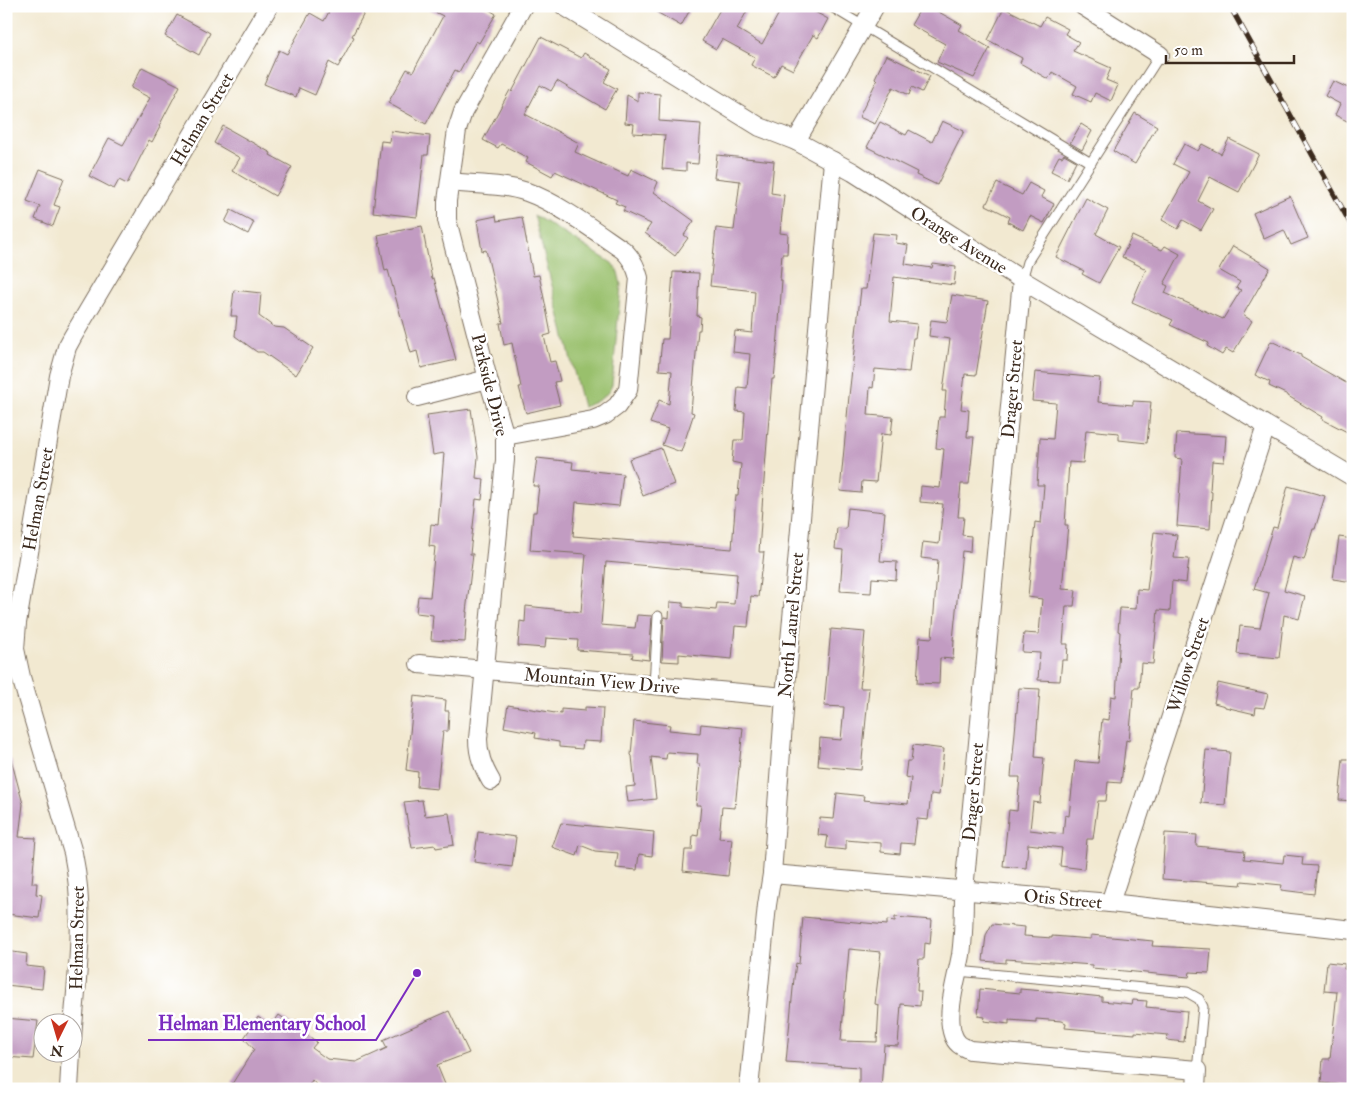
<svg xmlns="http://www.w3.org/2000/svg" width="1359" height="1095" viewBox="0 0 1359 1095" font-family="'IM FELL Double Pica',serif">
	<rect width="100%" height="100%" fill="#fff"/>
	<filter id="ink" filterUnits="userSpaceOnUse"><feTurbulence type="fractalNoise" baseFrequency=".02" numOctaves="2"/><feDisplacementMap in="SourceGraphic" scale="10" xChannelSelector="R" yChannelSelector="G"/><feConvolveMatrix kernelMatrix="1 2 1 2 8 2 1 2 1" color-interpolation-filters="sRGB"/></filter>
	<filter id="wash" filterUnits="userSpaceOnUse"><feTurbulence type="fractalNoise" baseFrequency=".0096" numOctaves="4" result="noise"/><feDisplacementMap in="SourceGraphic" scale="20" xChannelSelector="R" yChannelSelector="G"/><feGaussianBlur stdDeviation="1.12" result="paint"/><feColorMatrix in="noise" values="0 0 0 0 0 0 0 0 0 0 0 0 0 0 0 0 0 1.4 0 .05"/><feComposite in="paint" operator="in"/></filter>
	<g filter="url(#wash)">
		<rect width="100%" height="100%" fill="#f2e9d1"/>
		<path fill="#99c06c" stroke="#6a7545" d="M534 215 612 263 618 272 621 285 612 385C607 398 596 402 583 407Z"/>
		<g id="blocks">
			<g fill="#c29cc2" fill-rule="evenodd">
				<path d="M332 6H368L352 36 354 37 338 67 329 62 315 95 299 88 296 97 264 84 279 50 287 54 310 13 324 21Z"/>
				<path d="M423 6H483L496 14 479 43 476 41 459 72 455 70 426 124 388 103 407 69 413 72 443 16Z"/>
				<path d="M646 6H692L681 26Z"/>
				<path d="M722 6H740L747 11 737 29 762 44 783 6H804L828 19 818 38 813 35 793 70 781 64 774 77 751 65 755 57 722 39 716 49 702 41Z"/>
				<path d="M922 6H928L962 25 959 30 990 48 974 78 937 62 945 44 911 25Z"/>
				<path d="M1004 8 1040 26 1045 17 1068 29 1065 34 1079 42 1073 51 1111 68 1106 80 1118 85 1111 101 1095 93 1091 102 1073 94 1077 86 1052 72 1048 79 1020 63 1022 58 988 40Z"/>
				<path d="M177 15 210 33 199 55 165 36Z"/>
				<path d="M541 37 581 58 584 53 611 69 604 82 617 89 605 109 557 81 551 91 540 85 525 114 579 143 575 152 628 176 631 169 658 182 654 192 694 221 684 235 688 238 675 256 645 233 651 224 623 211 625 207 615 203 617 200 555 171 552 176 526 162 528 158 501 144 498 148 483 140 510 90 512 92Z"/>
				<path d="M886 55 930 76 922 92 912 87 909 95 893 87 875 124 859 117 877 80 875 78Z"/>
				<path d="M142 67 180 86 159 126 160 127 152 142 149 140 127 184 119 180 114 189 89 176 109 138 123 145 150 98 131 88Z"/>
				<path d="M1353 79V124L1335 115 1340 104 1325 96 1333 81 1348 88Z"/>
				<path d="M638 92 660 94 659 121 701 124 698 164 686 163V171L662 169 665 135 633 133 634 124 625 123 627 95 638 101Z"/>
				<path d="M1135 113 1157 126 1135 164 1113 151Z"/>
				<path d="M942 121 964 131 937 185 916 175 917 172 867 147 880 122 906 135 909 130 932 142Z"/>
				<path d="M1081 124 1092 131 1082 150 1070 143Z"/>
				<path d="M223 126 271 153 270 155 292 167 275 196 232 171 240 158 214 143Z"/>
				<path d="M391 131 430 136 428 155H424L417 217 373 212 381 141 390 142Z"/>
				<path d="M1229 139 1259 154 1239 192 1210 177 1198 201 1213 209 1201 230 1183 220 1178 229 1162 220 1189 172 1173 164 1184 144 1198 151 1202 144 1221 154Z"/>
				<path d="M1064 154 1076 161 1067 179 1051 171 1059 156 1062 157Z"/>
				<path d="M717 155 774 161 771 193 784 195 780 233 788 234 787 254H782L780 280H782L778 336 774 379H772L763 493 759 552H764L762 571H761L758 597 751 596 748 627 735 626 732 659 679 654V662L662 661 664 617 669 618 670 602 683 603V607L716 610 717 603 734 604 737 574 606 562 601 625 635 628 637 615 652 616 649 660 632 658 633 654 577 650 578 640 546 638 545 648 518 646 520 621 525 622 526 606 581 612 586 554 530 550 533 512H536L539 486H533L537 458 573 462 572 469 623 474 619 506 576 502 573 536 732 549 736 495H738L741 464 732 462 734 440H743L745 412 736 411 738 387 747 388 750 354 733 352 735 331 752 333 755 291 710 286 716 228 734 230 740 181 714 178Z"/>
				<path d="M40 169 64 178 54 205 60 207 53 226 35 219 40 206 27 201Z"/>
				<path d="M997 183 1022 195 1029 183 1044 191 1041 197 1054 204 1044 223 1030 216 1023 230 1008 222 1010 217 986 205Z"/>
				<path d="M1290 196 1308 238 1291 245 1284 230 1264 239 1253 213Z"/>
				<path d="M1086 198 1108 210 1096 234 1119 247 1099 283 1082 274 1084 271 1056 257Z"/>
				<path d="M231 210 254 222 248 234 225 222Z"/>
				<path d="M496 216 497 221 522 217 533 276 539 275 545 303 551 334 544 336 550 362 555 361 560 381 554 382 560 405 526 413 519 387H521L512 343 504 345 500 323H503L486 250 482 251 477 220Z"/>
				<path d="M422 226 432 279 434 278 456 360 421 368 417 351 411 353 388 270 385 271 378 235Z"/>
				<path d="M873 233 897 235 896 243 908 245 905 264 932 268 933 264 956 267 954 285 894 277 890 321 917 324 915 338H913L909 372 875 369 873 388 870 387 868 415 893 417 891 435 881 434 876 482 862 481 861 493 840 491 849 396 861 289H866Z"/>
				<path d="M1132 236 1162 250 1165 246 1180 254 1164 284 1168 286 1165 293 1223 319 1241 290 1236 288 1240 282 1219 270 1233 246 1270 268 1243 315 1252 321 1233 353 1226 349 1222 355 1207 346 1209 343 1170 325 1173 320 1132 302 1146 269 1122 257Z"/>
				<path d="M673 272 699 273 697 316 701 317 700 330H698L691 412 694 413 681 452 662 445 668 429 650 423 659 400 669 404 672 371 659 370 662 339H668Z"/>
				<path d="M234 290 261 293 259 316 274 327 284 328 313 348 296 375 263 352H257L235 336 237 316H231Z"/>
				<path d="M952 295 988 301 976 375 965 374 961 409 969 410 967 437H974L969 484H961L958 517H964L962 535 971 536 970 552 962 551 953 640H954L953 659 940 658 939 684 917 683 920 637 932 638 938 560 921 558 923 542 939 544 943 504 920 502 921 486 940 488 944 449 936 448 939 417H944L946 391H943L950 339 929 336 931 320 947 322Z"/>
				<path d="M1271 341 1301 355V357L1353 387V435L1322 419 1323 417 1288 396V395L1269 386 1270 382 1255 375Z"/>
				<path d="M1035 372 1100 378 1098 402 1133 405V401L1151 402 1147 443 1119 440V433L1086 430 1083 463 1069 462 1065 525H1068L1062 589 1076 590 1074 606H1066L1063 644H1068L1067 660H1062L1060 681 1038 680 1040 653 1022 652 1024 633 1039 634 1042 599 1028 597 1035 522 1041 523 1044 485H1037L1040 438 1053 439 1056 403 1032 401Z"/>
				<path d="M471 409 478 457 476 478 484 479 482 500 476 499 470 554H473L466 612H467L465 642 431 640 433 615 416 613 418 596 430 597 435 547 429 546 431 524 438 525 444 453 433 455 427 415Z"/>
				<path d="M1177 433 1226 436 1224 462 1212 461 1210 491 1212 492 1210 529 1177 526 1182 459 1175 458Z"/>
				<path d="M661 448 674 484 643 496 629 459Z"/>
				<path d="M1288 486 1325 496 1315 529H1313L1304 560 1293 557 1284 590 1305 596 1299 619 1284 615 1279 658 1237 654 1240 626 1260 628 1269 593 1254 589 1273 527 1277 528Z"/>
				<path d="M848 508 885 512 880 561 897 562 896 580 872 578 871 593 840 591 843 550 835 549 837 528 846 529Z"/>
				<path d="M1154 532 1177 535 1174 558 1189 559 1186 583 1172 581 1170 611 1158 610 1153 664 1141 663 1139 688H1134L1129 741 1126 740 1121 783 1108 782 1106 801H1098L1093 839H1087L1084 869 1060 866 1062 848 1028 844 1026 868 1003 866 1009 810 1017 811 1020 777H1011L1019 688 1040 689 1035 757 1044 758 1040 803 1033 802 1030 830 1063 834 1065 815 1069 816 1075 761 1098 763 1102 719 1109 720 1111 696 1116 697 1120 632 1118 631 1120 608 1136 609 1137 589 1147 590Z"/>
				<path d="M1339 537 1353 539V582L1333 579Z"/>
				<path d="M831 629 865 632 860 688H869L861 770 818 766 820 738 841 740 844 707 824 706Z"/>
				<path d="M1218 683 1268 694 1264 708 1256 707 1255 714 1225 707V706L1214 703Z"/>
				<path d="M414 696 446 700 445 711H449L448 731H443L437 789 417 787 418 772 406 770Z"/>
				<path d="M508 705 561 714V709L585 711V707L603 708 601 742 583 741 582 749 559 747V742L535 738 536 733 504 727Z"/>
				<path d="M634 721 670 725 669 730 700 733 701 724 743 728 735 808 722 807 719 838 732 839 728 876 683 871 685 850H692L693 835 698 836 701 805H696L700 764H697L698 754 667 752 666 759 651 757 656 799 628 802 626 787 635 786 632 756 631 755Z"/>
				<path d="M913 745 944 749 939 795 931 794 928 820 917 819 914 844 901 843 900 854 881 852V843L846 840V850L826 848 828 836 818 835 820 818 834 819 837 793 864 796 863 800 908 804 911 778 905 777 907 761H911Z"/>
				<path d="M1206 750 1230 752 1225 805 1201 803Z"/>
				<path d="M11 759 23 804 19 837 36 838 32 883H37L36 894 42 895 39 918 7 914 9 896H6V760Z"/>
				<path d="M1343 759H1353V801L1339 800Z"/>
				<path d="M422 800 425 816 449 813 454 845 436 848 435 845 412 848 404 802Z"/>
				<path d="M561 823 654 832 652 856 639 854 637 870 616 868 618 853 595 851 580 845 577 856 552 847Z"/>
				<path d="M478 832 516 837 512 867 474 862Z"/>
				<path d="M1165 833 1197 835 1196 846 1245 851 1244 859 1283 863 1284 855 1303 857 1302 865 1317 866 1314 894 1281 890 1282 885 1242 881 1241 885 1162 879Z"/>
				<path d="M803 917 887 925V920L895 921V917L932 920 930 944 925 943 924 959H919L917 991H921L920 1006 901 1004 898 1046 884 1045 881 1089H859V1067L786 1062 794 978 796 963 799 964ZM849 949 881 952 875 1004 879 1005 877 1042 841 1041Z"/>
				<path d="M992 924 1025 927 1024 936 1052 938V936L1091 939V935L1153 941 1152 946 1211 949 1209 973 1190 972 1189 977 1092 968V965L1066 963 1006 959V963L983 961 986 935Z"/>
				<path d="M6 951 27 954 26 966 44 968 42 989 6 985Z"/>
				<path d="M1327 962 1345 964 1344 969 1353 970V1086L1321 1083 1323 1059H1330L1337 992 1324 991Z"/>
				<path d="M980 989 1020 993V989L1055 992 1102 997V1001L1132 1004 1133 1000 1147 1001 1146 1007 1187 1011 1184 1042 1167 1040 1168 1035 1135 1032V1034L1065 1028 1066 1023 1062 1021 1036 1019V1022L1009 1020V1024L984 1021 985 1017 978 1016Z"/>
				<path d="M449 1011 469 1053 437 1065 447 1089H320L312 1080 307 1089H241L232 1084 254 1049 244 1038 258 1017 271 1026 279 1015 317 1042 312 1048 327 1059 356 1062 387 1048 383 1040Z"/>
				<path d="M6 1018 38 1021 33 1059 6 1057Z"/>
			</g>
		</g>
	</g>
	<g filter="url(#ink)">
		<use href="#blocks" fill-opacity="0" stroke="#7b6d5d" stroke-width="1"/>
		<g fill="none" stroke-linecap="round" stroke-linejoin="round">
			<g stroke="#7b6d5d" stroke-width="11">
				<g id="service">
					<path d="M830 6 1091 163"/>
					<path d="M1022 280 1027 262 1160 55"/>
					<path d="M654 685 658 616"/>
					<path d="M957 971 1187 992 1199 999 1203 1007 1197 1070"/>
				</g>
			</g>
			<g stroke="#7b6d5d" stroke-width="20">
				<g id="minor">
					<path d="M564 6 760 127 796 141 853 172 1022 280 1353 477"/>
					<path d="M1083 6 1160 55"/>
					<path d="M796 141 875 6"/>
					<path d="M450 182C475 185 504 184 527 192 558 203 595 231 623 250 632 258 636 266 639 278L628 390 617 406 605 415 593 420 505 436"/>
					<path d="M1022 280 964 890C964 912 964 933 961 955 957 978 945 1013 953 1035 956 1044 961 1046 970 1050L1197 1070 1196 1089"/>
					<path d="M417 397 488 379"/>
					<path d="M419 664 785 697"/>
					<path d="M491 781C483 767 478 755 478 739L505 460V436L488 379 447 220V201L457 130 463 112 523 6"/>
					<path d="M772 874 1110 903 1353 930"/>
					<path d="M1110 903 1266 426"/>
					<path d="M72 1038C77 976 86 916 73 853L21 677 15 649 17 623 59 376 67 347 73 336 269 6"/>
					<path d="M69 1089 71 1052"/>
					<path d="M749 1089 767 905 772 874 785 697 833 161"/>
				</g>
			</g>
			<use href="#service" stroke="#fff" stroke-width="9"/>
			<use href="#minor" stroke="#fff" stroke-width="18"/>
			<g stroke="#3b2a1e" stroke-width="5.5">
				<path id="rail" d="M1230 6 1353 228"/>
			</g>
			<use href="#rail" stroke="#fff" stroke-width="4" stroke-dasharray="11" stroke-linecap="butt"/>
		</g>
	</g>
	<g text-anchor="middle" stroke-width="5" stroke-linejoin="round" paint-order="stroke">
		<g font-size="18" fill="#3b2a1e" stroke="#fff">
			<text transform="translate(202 119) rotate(-59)" y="6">Helman Street</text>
			<text transform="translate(959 240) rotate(32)" y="6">Orange Avenue</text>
			<text transform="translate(490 385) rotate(76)" y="6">Parkside Drive</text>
			<text transform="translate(1012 389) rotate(-85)" y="6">Drager Street</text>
			<text transform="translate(38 499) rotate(-80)" y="6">Helman Street</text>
			<text transform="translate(791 625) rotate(-85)" y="6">North Laurel Street</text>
			<text transform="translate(1188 665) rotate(-72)" y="6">Willow Street</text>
			<text transform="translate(602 681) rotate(5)" y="6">Mountain View Drive</text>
			<text transform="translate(973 792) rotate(-85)" y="6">Drager Street</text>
			<text transform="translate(1063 899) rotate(5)" y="6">Otis Street</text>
			<text transform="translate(77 938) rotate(-89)" y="6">Helman Street</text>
		</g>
	</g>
	<path fill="none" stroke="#7b2cbf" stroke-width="2" d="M417 973L376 1040H148"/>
	<circle fill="#7b2cbf" stroke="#fff" stroke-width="2" cx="417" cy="973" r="5"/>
	<g font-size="19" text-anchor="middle" font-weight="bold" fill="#7b2cbf" stroke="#fff" stroke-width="5" stroke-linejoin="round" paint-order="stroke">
		<text x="262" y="1030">Helman Elementary School</text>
	</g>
	<rect width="1359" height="1095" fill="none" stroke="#fff" stroke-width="25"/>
	<g transform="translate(58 1038) rotate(185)"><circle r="24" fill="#ffffff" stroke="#b1aaa5"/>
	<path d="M0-4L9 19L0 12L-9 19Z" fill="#c8321e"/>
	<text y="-8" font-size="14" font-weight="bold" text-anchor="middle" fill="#3b2a1e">N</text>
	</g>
	<path d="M1166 55v8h128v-8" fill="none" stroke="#3b2a1e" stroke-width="2.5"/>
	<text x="1174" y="55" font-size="15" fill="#3b2a1e" stroke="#ffffff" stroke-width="4" paint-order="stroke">50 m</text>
</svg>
